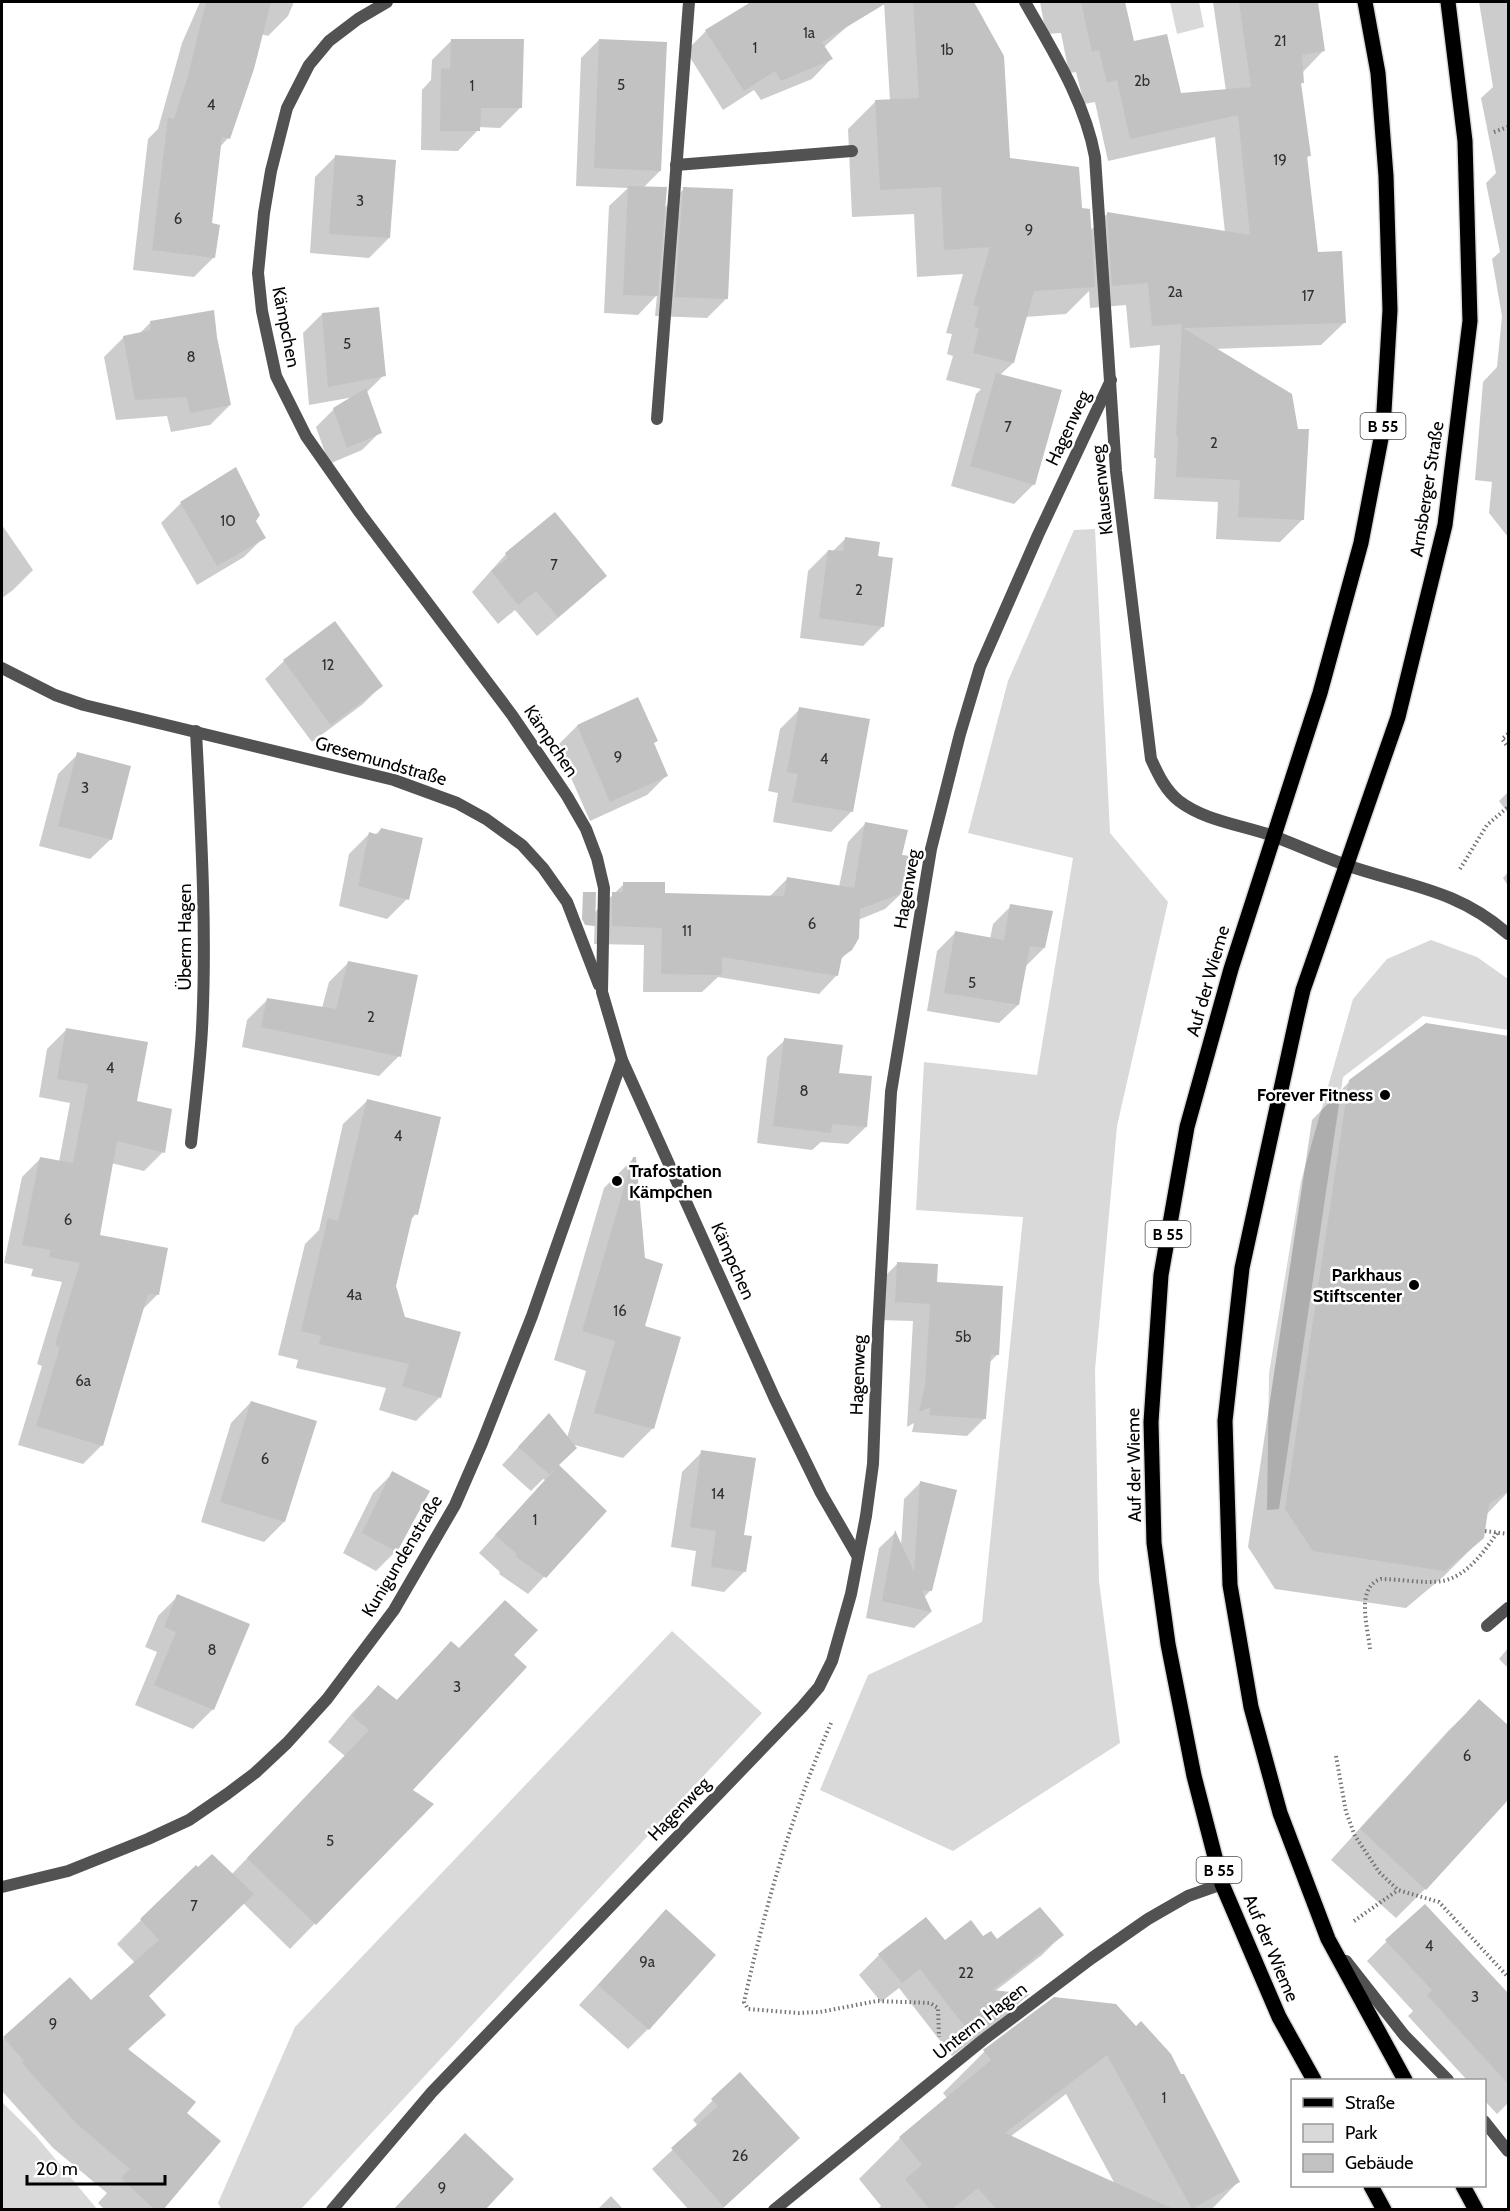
<svg xmlns="http://www.w3.org/2000/svg" width="1510" height="2211" viewBox="0 0 1510 2211" font-family="Cabin,sans-serif">
	<rect width="100%" height="100%" fill="#fff"/>
	<g fill="#d9d9d9">
		<path d="M1170 2H1199L1204 27 1177 34Z"/>
		<path d="M1095 529 1110 833 1168 902 1117 1126 1095 1370 1099 1581 1120 1743 953 1851 820 1790 868 1675 982 1622 1023 1217 916 1210 924 1062 1037 1075 1073 858 968 833 1008 681 1074 530Z"/>
		<path d="M1431 940 1477 957 1508 979V1030L1423 1016 1343 1077 1279 1509 1267 1510 1269 1373 1301 1181 1353 999 1387 959Z"/>
		<path d="M672 1631 762 1713 301 2209H221L218 2203 295 2027Z"/>
		<path d="M2 2102 36 2136 97 2209H2Z"/>
	</g>
	<g fill="#0003" fill-rule="evenodd">
		<path d="M200 2H294L288 16 268 36 261 34 228 138 219 148 210 224 214 257 194 277 133 270 148 139 158 129 182 43Z"/>
		<path d="M751 2H836L850 24 824 47 831 59 812 79 761 100 754 90 723 110 686 51 706 31Z"/>
		<path d="M884 2H972L1003 56 1009 159 1080 209 1090 231 1107 214 1225 233 1215 137 1108 161 1095 102 1084 104 1076 72 1069 73 1061 33 1046 34 1040 2H1123L1132 42 1180 95 1226 91 1213 2H1316L1323 51 1302 73 1303 82 1300 85 1310 155 1306 159 1317 253 1344 323 1321 345 1214 349 1303 519 1280 542 1216 539 1218 502 1154 499 1156 458H1154L1160 345 1130 348 1126 305 1090 308 1089 291 1066 314 1025 317 1013 363 1000 375 1034 484 1014 504 951 486 976 394 981 389 946 380 953 356 947 354 952 334 946 333 963 274 917 277 914 214 852 217 848 129 876 101H890Z"/>
		<path d="M1479 2H1508V537L1489 513 1492 482 1475 480 1483 382 1497 367 1502 316 1492 259 1500 252 1486 183 1496 173 1481 98 1493 87Z"/>
		<path d="M452 40 520 108 500 128 478 127V130L458 151 421 150 422 90 431 80 432 60Z"/>
		<path d="M599 40 660 171 643 188 663 209 684 189 727 298 707 318 655 316 657 295 638 315 604 313 609 206 628 188 576 186 581 58Z"/>
		<path d="M335 157 389 238 369 258 310 253 315 177Z"/>
		<path d="M322 314 384 375 366 393 380 432 362 450 329 464 316 427 334 409 354 397 309 405 303 333Z"/>
		<path d="M150 323 215 337 230 405 210 425 171 432 167 416 116 420 104 357 124 337 139 334Z"/>
		<path d="M181 503 264 537 244 557 197 585 161 523Z"/>
		<path d="M555 514 605 575 585 595 537 636 515 610 498 624 472 592 506 554Z"/>
		<path d="M2 525 33 570 13 590 2 598Z"/>
		<path d="M846 538 876 557 883 626 863 646 800 638 808 571 828 551 832 552Z"/>
		<path d="M284 661 381 686 363 704 312 742 265 679Z"/>
		<path d="M800 709 851 812 831 832 773 822 778 793 768 791 780 729Z"/>
		<path d="M577 726 653 744 667 775 647 795 590 821 557 746Z"/>
		<path d="M78 754 111 839 90 859 39 846 58 774Z"/>
		<path d="M1508 792V813L1499 801Z"/>
		<path d="M866 823 901 856 904 891 885 909 858 920 851 949 839 961 837 975 819 994 718 977 702 992H643L644 945 594 944 595 912 624 884 663 895 769 897 787 879 839 887 848 842Z"/>
		<path d="M381 829 407 899 387 919 339 906 349 854 369 834 375 835Z"/>
		<path d="M1508 872V886L1503 878Z"/>
		<path d="M1011 906 1044 948 1026 966 1018 1005 999 1023 927 1011 937 951 955 933 990 939 993 924Z"/>
		<path d="M349 962 399 1056 379 1076 242 1047 247 1020 267 1000 322 1008 329 982Z"/>
		<path d="M66 1030 136 1103 163 1152 144 1171 111 1163 98 1236 157 1295 142 1310 102 1445 83 1464 18 1445 42 1366 37 1364 62 1282 31 1276 33 1269 4 1263 22 1177 41 1158 59 1162 70 1103 39 1097 47 1049Z"/>
		<path d="M1508 1038V1492L1486 1515 1482 1538 1444 1576 1406 1608 1275 1589 1248 1547 1312 1120 1350 1081Z"/>
		<path d="M785 1040 837 1074 866 1127 848 1144 821 1142 812 1150 757 1143 767 1057Z"/>
		<path d="M367 1101 416 1214 410 1220 394 1286 404 1318 440 1397 416 1421 379 1410 386 1388 296 1368 298 1360 278 1355 305 1244 319 1230 343 1124Z"/>
		<path d="M634 1158 643 1327 679 1338 652 1429 623 1458 571 1444 557 1466 605 1511 528 1594 499 1574 500 1572 479 1553 545 1480 543 1479 531 1491 502 1465 531 1433 567 1438 586 1371 554 1360 604 1188Z"/>
		<path d="M898 1263 936 1283 997 1355 989 1363 985 1418 967 1436 912 1432 914 1423 907 1427 913 1321 878 1320 879 1282Z"/>
		<path d="M251 1402 315 1422 284 1522 264 1542 201 1522 231 1423Z"/>
		<path d="M702 1452 742 1536 744 1572 724 1592 691 1586 696 1551 671 1547 682 1472Z"/>
		<path d="M393 1473 396 1551 376 1571 343 1553 373 1493Z"/>
		<path d="M920 1483 931 1590 924 1597 931 1612 914 1628 866 1618 879 1548 895 1533 901 1546 904 1499Z"/>
		<path d="M178 1596 213 1709 193 1729 135 1705 157 1652 145 1647 158 1616Z"/>
		<path d="M1508 1648V1668L1499 1659Z"/>
		<path d="M458 1650 512 1655 411 1790 431 1804 290 1949 243 1903 147 1996 164 2015 127 2050 185 2114 161 2210H105L98 2203 107 2193 53 2148 2 2091V2040L70 1979 91 2002 135 1963 117 1944 141 1920 196 1867 231 1875 345 1756 328 1742 353 1712 378 1687 396 1701 426 1668Z"/>
		<path d="M1479 1701 1425 1889 1396 1918 1331 1860 1449 1730Z"/>
		<path d="M666 1911 648 2029 628 2049 579 2005Z"/>
		<path d="M1062 1935 1042 1955 994 1992 1027 1995 1008 2014 952 2056 899 1988 881 2002 859 1975 879 1955 983 1938 997 1941Z"/>
		<path d="M1387 1941 1508 1996V2103L1497 2114 1484 2100V2080H1467L1408 2016 1413 2011 1367 1961Z"/>
		<path d="M1054 1998 1238 2182 1211 2210H877L881 2206 859 2179 900 2138 947 2098 943 2093 984 2052ZM1066 2094 1115 2184 1010 2137Z"/>
		<path d="M713 2100 798 2138 721 2210H689L652 2169 698 2126 693 2120Z"/>
		<path d="M611 2196 624 2210H597Z"/>
	</g>
	<g fill="#c2c2c2">
		<path d="M206 2H271L254 69 230 139 222 137 212 223 220 225 215 258 152 250 168 117 174 119 188 76Z"/>
		<path d="M751 2H888L822 42 833 59 781 81 775 71 744 91 705 30Z"/>
		<path d="M913 2H974L1004 56 1010 158 1079 167 1082 208 1090 209 1095 287 1034 291 1014 363 973 353 979 328 974 327 979 307 973 305 990 247 944 250 941 187 880 190 875 100 919 98Z"/>
		<path d="M1081 2H1125L1134 41 1167 34 1181 93 1251 87 1239 2H1318L1325 51 1302 55 1304 83H1301L1311 156H1307L1318 252 1342 251 1346 323 1183 328 1292 394 1298 429H1309L1304 520 1238 517 1240 480 1176 477 1178 436 1176 435 1182 324 1152 326 1148 283 1112 286 1107 212 1250 235 1238 115 1130 139 1117 80 1107 83 1099 50 1092 52Z"/>
		<path d="M451 39H524L522 108H481L480 131H440L441 68 450 69Z"/>
		<path d="M599 39 667 42 661 171 594 168Z"/>
		<path d="M335 155 396 160 390 238 329 234Z"/>
		<path d="M628 186 667 187 658 296 623 295Z"/>
		<path d="M683 187 733 189 728 299 675 297Z"/>
		<path d="M379 307 386 376 328 387 322 313Z"/>
		<path d="M214 310 217 337 231 405 190 413 187 397 135 400 123 336 151 330 150 321Z"/>
		<path d="M996 373 1062 390 1035 485 970 466Z"/>
		<path d="M366 388 382 433 347 448 333 408Z"/>
		<path d="M236 467 260 515 256 521 266 538 217 566 180 502Z"/>
		<path d="M555 512 607 576 558 617 536 591 518 605 491 571 508 558 505 553Z"/>
		<path d="M845 537 880 542 878 556 893 558 884 627 819 618 828 550 843 551Z"/>
		<path d="M335 621 383 686 331 725 283 660Z"/>
		<path d="M638 697 658 741 654 743 668 776 610 802 577 725Z"/>
		<path d="M799 707 870 719 853 812 792 802 798 774 787 772Z"/>
		<path d="M77 752 131 766 112 840 58 826Z"/>
		<path d="M865 822 908 830 902 855 911 856 905 892 860 909 859 938 852 950 842 957 838 976 722 957V975L661 974 662 928 612 926V892H623V882H665V893L784 896 787 877 854 888Z"/>
		<path d="M381 828 423 838 409 900 358 886 369 832 379 835Z"/>
		<path d="M583 892H596L595 926 585 925 582 919Z"/>
		<path d="M1010 904 1053 911 1045 948 1030 946 1019 1005 944 993 955 931 1004 940Z"/>
		<path d="M348 961 418 975 401 1057 261 1027 267 998 336 1009Z"/>
		<path d="M1426 1023 1509 1036V1490L1489 1504 1484 1538 1445 1571 1313 1551 1285 1509 1349 1080Z"/>
		<path d="M66 1028 148 1042 137 1101 172 1109 165 1153 117 1141 100 1235 168 1248 159 1295 148 1294 103 1446 36 1426 60 1347 55 1345 80 1263 49 1257 51 1250 22 1245 40 1157 73 1163 88 1084 57 1079Z"/>
		<path d="M784 1038 843 1045 839 1073 872 1076 867 1127 832 1124 831 1133 773 1126Z"/>
		<path d="M367 1099 441 1117 418 1215 413 1214 396 1286 405 1317 461 1332 441 1398 402 1386 409 1364 319 1344 321 1336 301 1331 328 1218 338 1221Z"/>
		<path d="M633 1157H636L645 1258 663 1264 645 1326 681 1337 654 1429 594 1413 615 1341 582 1331Z"/>
		<path d="M897 1262 938 1264 937 1282 1003 1286 999 1355H991L986 1419 929 1415 931 1407 919 1412 925 1386 930 1304 895 1302Z"/>
		<path d="M251 1401 317 1421 285 1522 220 1502Z"/>
		<path d="M549 1413 577 1448 559 1465 607 1511 546 1578 515 1556 517 1554 495 1535 557 1467 549 1474 518 1447Z"/>
		<path d="M701 1450 756 1458 744 1535 752 1536 746 1572 711 1567 716 1531 690 1527Z"/>
		<path d="M392 1471 430 1491 397 1552 362 1533Z"/>
		<path d="M920 1481 957 1490 932 1591 922 1590 932 1612 882 1601 895 1530 914 1572Z"/>
		<path d="M177 1594 250 1624 214 1710 154 1685 176 1632 164 1627Z"/>
		<path d="M505 1600 538 1630 514 1655 527 1667 413 1790 434 1804 316 1925 247 1858 369 1730 352 1716 378 1685 397 1700 451 1641 459 1648Z"/>
		<path d="M1479 1699 1509 1726V1799L1426 1890 1360 1829Z"/>
		<path d="M212 1854 254 1894 149 1996 166 2015 128 2049 196 2102 187 2113 221 2141 163 2210H155L121 2178 130 2169 77 2124 22 2063 24 2061 3 2037 70 1977 91 2000 159 1940 140 1919 196 1865 198 1867Z"/>
		<path d="M1425 1904 1509 1994V2085L1427 1995 1432 1990 1385 1940Z"/>
		<path d="M1040 1907 1064 1935 992 1990 1030 1994 973 2037 920 1969 902 1983 878 1954 926 1917 945 1940 971 1920 983 1936 991 1931 997 1939Z"/>
		<path d="M666 1909 716 1955 649 2030 598 1985Z"/>
		<path d="M1054 1997 1116 2004 1136 2026 1141 2021 1171 2054 1181 2074H1184L1240 2182 1192 2209 1107 2055 1005 2133 1176 2210H997L978 2188 951 2210H930L905 2179 922 2165 899 2137 991 2060 983 2050Z"/>
		<path d="M740 2072 800 2138 724 2207 671 2148 718 2106 711 2099Z"/>
		<path d="M465 2133 514 2179 485 2210H393Z"/>
	</g>
	<g fill="none" stroke-linecap="round" stroke-linejoin="round">
		<g stroke="#dbdbdb" stroke-width="18">
			<g id="primary">
				<path d="M1314 2080 1279 2017 1222 1884 1194 1776 1168 1644 1154 1543 1151 1422 1161 1275 1187 1127 1231 969 1320 693 1361 543 1383 428 1390 310 1386 176 1378 73 1365 2"/>
				<path d="M1405 2080 1328 1939 1280 1813 1251 1707 1230 1585 1225 1421 1242 1268 1297 1016 1303 990 1398 717 1445 525 1470 321 1465 141 1448 2"/>
				<path d="M1371 2186 1384 2210"/>
				<path d="M1463 2186 1476 2210"/>
			</g>
		</g>
		<g stroke="#747474" stroke-width="4" stroke-dasharray="1.5 3" stroke-linecap="butt">
			<path d="M1494 132 1508 127"/>
			<path d="M1508 734 1502 739 1508 747"/>
			<path d="M1460 869 1487 825 1508 807"/>
			<path d="M1485 1531 1508 1534"/>
			<path d="M1370 1649C1368 1628 1355 1587 1381 1579 1398 1579 1426 1584 1442 1581 1466 1577 1484 1552 1497 1533"/>
			<path d="M831 1723C791 1815 766 1904 744 2002L748 2009 799 2013 820 2012 877 2001 930 2003 938 2008 939 2037"/>
			<path d="M1336 1756 1346 1812 1355 1836 1379 1872 1398 1890 1439 1902 1508 1977"/>
			<path d="M1354 1921 1398 1890"/>
		</g>
		<g stroke="#525252" stroke-width="12">
			<path d="M676 165 852 151"/>
			<path d="M657 419 689 2"/>
			<path d="M1346 1961 1404 2035 1448 2080"/>
			<path d="M1484 2121 1508 2151"/>
		</g>
		<g stroke="#525252" stroke-width="12">
			<path d="M387 2 358 19 329 41 309 65 287 108 271 171 264 213 258 273 262 311 276 376 306 436 360 513 512 715 567 796 586 829 597 858 604 888 602 992 622 1060 775 1399 821 1493 858 1557"/>
			<path d="M1025 2C1052 50 1085 101 1095 157L1116 471 1151 759C1158 774 1165 790 1179 801 1205 821 1242 825 1273 836 1297 845 1321 856 1346 865 1407 886 1457 889 1508 934"/>
			<path d="M2 668 55 695 84 705 394 780 457 803 486 819 522 845 543 868 567 902 599 985"/>
			<path d="M191 1143C195 1105 200 1067 202 1029 207 930 201 830 196 731"/>
			<path d="M1487 1626 1508 1608"/>
			<path d="M2 1887 68 1871 148 1839 189 1820 227 1794 255 1773 287 1743 327 1699 394 1610 455 1505 482 1443 532 1316 622 1060"/>
			<path d="M332 2210 432 2092 802 1707 819 1687 832 1661 851 1594 866 1516 873 1464 878 1329 891 1092 931 849 960 734 980 667 1038 535 1111 380"/>
			<path d="M774 2210 983 2040 1092 1958 1148 1919 1188 1896 1222 1884"/>
		</g>
		<use href="#primary" stroke="#000" stroke-width="15"/>
	</g>
	<g fill="#000" stroke="#fff" stroke-width="2">
		<circle cx="1385" cy="1095" r="6"/>
		<circle cx="617" cy="1181" r="6"/>
		<circle cx="1414" cy="1285" r="6"/>
	</g>
	<g text-anchor="middle" stroke-width="5" stroke-linejoin="round" paint-order="stroke">
		<g font-size="15" fill="#303030">
			<text x="809" y="38">1a</text>
			<text x="1280" y="46">21</text>
			<text x="755" y="53">1</text>
			<text x="947" y="55">1b</text>
			<text x="1142" y="86">2b</text>
			<text x="621" y="90">5</text>
			<text x="472" y="91">1</text>
			<text x="211" y="110">4</text>
			<text x="1280" y="165">19</text>
			<text x="360" y="206">3</text>
			<text x="178" y="224">6</text>
			<text x="1029" y="235">9</text>
			<text x="1175" y="297">2a</text>
			<text x="1308" y="301">17</text>
			<text x="347" y="349">5</text>
			<text x="191" y="362">8</text>
			<text x="1008" y="432">7</text>
			<text x="1214" y="448">2</text>
			<text x="228" y="526">10</text>
			<text x="554" y="570">7</text>
			<text x="859" y="595">2</text>
			<text x="328" y="670">12</text>
			<text x="618" y="762">9</text>
			<text x="824" y="764">4</text>
			<text x="85" y="793">3</text>
			<text x="812" y="929">6</text>
			<text x="687" y="936">11</text>
			<text x="972" y="988">5</text>
			<text x="371" y="1022">2</text>
			<text x="110" y="1073">4</text>
			<text x="804" y="1096">8</text>
			<text x="398" y="1141">4</text>
			<text x="68" y="1225">6</text>
			<text x="354" y="1300">4a</text>
			<text x="620" y="1316">16</text>
			<text x="963" y="1342">5b</text>
			<text x="83" y="1386">6a</text>
			<text x="265" y="1464">6</text>
			<text x="718" y="1499">14</text>
			<text x="535" y="1525">1</text>
			<text x="212" y="1655">8</text>
			<text x="457" y="1692">3</text>
			<text x="1467" y="1761">6</text>
			<text x="330" y="1846">5</text>
			<text x="194" y="1911">7</text>
			<text x="1429" y="1951">4</text>
			<text x="647" y="1967">9a</text>
			<text x="966" y="1978">22</text>
			<text x="1475" y="2002">3</text>
			<text x="53" y="2029">9</text>
			<text x="1164" y="2103">1</text>
			<text x="740" y="2161">26</text>
			<text x="442" y="2193">9</text>
		</g>
		<g fill="#fff" stroke="#4c4c4c" stroke-width="1.5">
			<rect x="1360.5" y="413" width="45" height="26" rx="4.5"/>
			<rect x="1145.5" y="1221" width="45" height="26" rx="4.5"/>
			<rect x="1196.5" y="1857" width="45" height="26" rx="4.5"/>
		</g>
		<g font-size="16" font-weight="bold" fill="#000">
			<text x="1383" y="432">B 55</text>
			<text x="1168" y="1240">B 55</text>
			<text x="1219" y="1876">B 55</text>
		</g>
		<g font-size="18" fill="#000" stroke="#fff">
			<text transform="translate(286 327) rotate(79)" y="6">Kämpchen</text>
			<text transform="translate(1068 428) rotate(-65)" y="6">Hagenweg</text>
			<text transform="translate(1427 489) rotate(-81)" y="6">Arnsberger Straße</text>
			<text transform="translate(1102 490) rotate(-96)" y="6">Klausenweg</text>
			<text transform="translate(551 741) rotate(56)" y="6">Kämpchen</text>
			<text transform="translate(381 761) rotate(16)" y="6">Gresemundstraße</text>
			<text transform="translate(907 889) rotate(-80)" y="6">Hagenweg</text>
			<text transform="translate(185 937) rotate(-90)" y="6">Überm Hagen</text>
			<text transform="translate(1208 981) rotate(-74)" y="6">Auf der Wieme</text>
			<text transform="translate(733 1261) rotate(66)" y="6">Kämpchen</text>
			<text transform="translate(858 1375) rotate(-88)" y="6">Hagenweg</text>
			<text transform="translate(1134 1465) rotate(-91)" y="6">Auf der Wieme</text>
			<text transform="translate(402 1556) rotate(-59)" y="6">Kunigundenstraße</text>
			<text transform="translate(679 1809) rotate(-46)" y="6">Hagenweg</text>
			<text transform="translate(1271 1948) rotate(67)" y="6">Auf der Wieme</text>
			<text transform="translate(980 2021) rotate(-38)" y="6">Unterm Hagen</text>
		</g>
		<g font-size="18" font-weight="bold" fill="#000" stroke="#fff" text-anchor="end">
			<text x="1373" y="1101">Forever Fitness</text>
			<text x="629" y="1177" text-anchor="start">Trafostation<tspan x="629" dy="21">Kämpchen</tspan></text>
			<text x="1402" y="1281">Parkhaus<tspan x="1402" dy="21">Stiftscenter</tspan></text>
		</g>
	</g>
	<rect width="1510" height="2211" fill="none" stroke="#000000" stroke-width="6"/>
	<rect x="1291" y="2079" width="195" height="108" fill="#ffffff" stroke="#999999" stroke-width="1.5"/>
	<rect x="1303" y="2098" width="30" height="9" fill="#000000" stroke="#999999" stroke-width="1.5"/>
	<text x="1345" y="2109" font-size="18" fill="#000000">Straße</text>
	<rect x="1303" y="2124" width="30" height="18" fill="#d9d9d9" stroke="#999999" stroke-width="1.5"/>
	<text x="1345" y="2139" font-size="18" fill="#000000">Park</text>
	<rect x="1303" y="2154" width="30" height="18" fill="#c2c2c2" stroke="#999999" stroke-width="1.5"/>
	<text x="1345" y="2169" font-size="18" fill="#000000">Gebäude</text>
	<path d="M27 2175v9h138v-9" fill="none" stroke="#000000" stroke-width="3"/>
	<text x="36" y="2175" font-size="18" fill="#000000" stroke="#ffffff" stroke-width="4.5" paint-order="stroke">20 m</text>
</svg>
